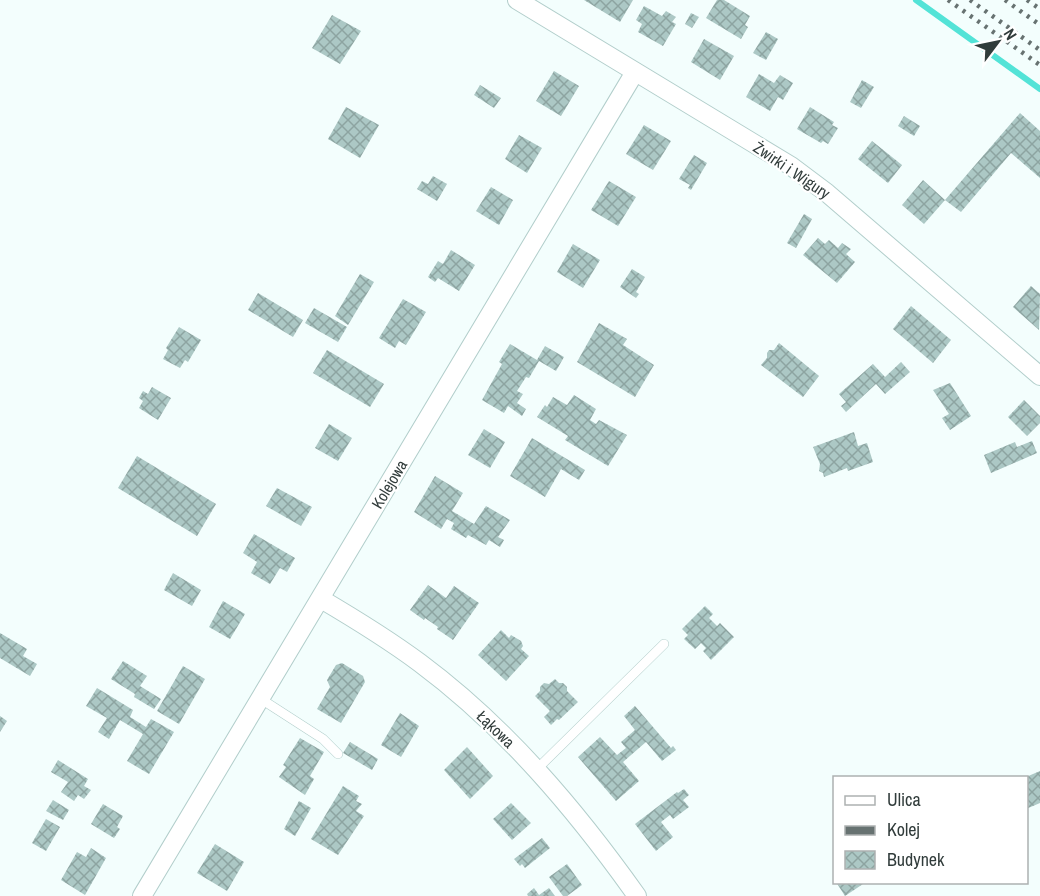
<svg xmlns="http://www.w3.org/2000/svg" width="1040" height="896" viewBox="0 0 1040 896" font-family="'Archivo Narrow',sans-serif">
	<defs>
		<pattern id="building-cross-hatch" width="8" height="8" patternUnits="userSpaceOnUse" patternTransform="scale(1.5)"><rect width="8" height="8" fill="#acc8c5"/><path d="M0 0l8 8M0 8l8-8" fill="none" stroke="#8da4a1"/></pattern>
	</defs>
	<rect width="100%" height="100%" fill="#f3fefd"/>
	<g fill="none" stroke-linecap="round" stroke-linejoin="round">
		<path stroke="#53e3d7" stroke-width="6" d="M916 0 1040 89"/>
	</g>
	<g fill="url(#building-cross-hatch)">
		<path d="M584 0H633L620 22Z"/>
		<path d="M717 0H724L750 16 745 25 748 27 741 39 706 18Z"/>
		<path d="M644 6 662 16 666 11 676 17 672 22 676 24 663 46 638 32 642 24 636 20Z"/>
		<path d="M691 13 699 17 692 28 685 24Z"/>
		<path d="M332 15 361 31 340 64 312 48Z"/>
		<path d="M766 32 778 39 766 60 753 53Z"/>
		<path d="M704 39 734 56 720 80 691 62Z"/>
		<path d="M554 71 579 86 561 116 536 101Z"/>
		<path d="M759 74 774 83 780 75 793 83 783 100 778 97 770 111 746 97Z"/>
		<path d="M862 80 874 87 861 108 850 102Z"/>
		<path d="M480 85 501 98 494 108 474 95Z"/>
		<path d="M346 107 379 125 360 158 328 139Z"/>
		<path d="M810 107 834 122 832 125 838 128 828 144 823 141 821 143 797 129Z"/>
		<path d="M1020 113 1040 131V178L1011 153 961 212 945 200 924 224 902 205 923 180 945 200Z"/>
		<path d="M904 116 920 126 914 136 898 126Z"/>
		<path d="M644 125 671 141 653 170 626 154Z"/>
		<path d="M519 135 542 148 527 173 505 159Z"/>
		<path d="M872 141 902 165 888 183 858 159Z"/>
		<path d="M694 155 707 163 691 190 688 188 690 185 679 179Z"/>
		<path d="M433 176 447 184 437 201 417 189 422 181 428 184Z"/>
		<path d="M609 181 636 197 618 226 591 210Z"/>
		<path d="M491 187 513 200 499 225 476 211Z"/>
		<path d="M804 214 812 219 796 248 787 243Z"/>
		<path d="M818 238 825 244 829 240 838 248 842 243 851 249 846 254 855 262 837 283 803 255Z"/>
		<path d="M573 244 600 260 583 288 557 272Z"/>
		<path d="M451 250 475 265 459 291 438 278 435 282 428 277 438 261 443 264Z"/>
		<path d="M632 269 645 277 636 292 639 294 636 298 620 287Z"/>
		<path d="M360 274 374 282 348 325 335 316Z"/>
		<path d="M1031 286 1040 294 1039 330 1013 307Z"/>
		<path d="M258 293 303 320 293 337 248 310Z"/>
		<path d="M403 299 426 312 406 345 399 341 395 348 379 338Z"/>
		<path d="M911 306 951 340 933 363 893 329Z"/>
		<path d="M314 308 347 327 338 342 305 323Z"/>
		<path d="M599 323 627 339 623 345 654 365 635 397 577 362Z"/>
		<path d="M179 327 201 340 188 362 185 360 180 368 163 359 168 350 166 348Z"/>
		<path d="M779 343 819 376 803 397 761 365 767 358V353L769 350H774Z"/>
		<path d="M510 344 537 360 545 346 564 357 556 371 539 361 529 378 526 377 517 391 523 394 517 403 526 409 522 416 508 406 504 413 482 400 502 364 499 362Z"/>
		<path d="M327 350 384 384 370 407 313 373Z"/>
		<path d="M901 362 910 372 885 394 876 384 846 412 841 406 846 402 839 394 873 364 885 377Z"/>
		<path d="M950 383 971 416 950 430 942 418 949 414 933 390Z"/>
		<path d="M152 387 171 398 158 420 139 408 143 401 139 398 143 391 148 394Z"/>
		<path d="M574 395 596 409 590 420 596 424 599 420 627 435 608 466 565 440 568 436 537 417 545 405 547 407 553 397 567 405Z"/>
		<path d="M1024 400 1040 416V423L1027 436 1008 417Z"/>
		<path d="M329 424 352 438 338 461 315 448Z"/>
		<path d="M484 429 505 442 490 468 468 455Z"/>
		<path d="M854 432 858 446 867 443 873 462 848 471 847 468 824 477 823 473 819 471 820 464 813 447Z"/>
		<path d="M532 438 585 470 579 480 561 469 545 497 510 476Z"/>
		<path d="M1032 441 1037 453 991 473 984 455 1015 442 1017 447Z"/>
		<path d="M137 456 216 504 197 536 118 488Z"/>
		<path d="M435 476 463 493 452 511 474 524 486 506 510 520 498 537 504 540 500 547 489 540 486 545 468 535 466 538 451 529 454 523 447 519 441 529 414 512Z"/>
		<path d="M277 488 312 507 301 526 266 506Z"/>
		<path d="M254 534 295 558 287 572 280 568 270 584 251 573 257 562 243 553Z"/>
		<path d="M173 573 201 590 192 606 164 590Z"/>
		<path d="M428 585 446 598 454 586 479 603 453 640 437 629 438 627 425 618 424 620 410 610Z"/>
		<path d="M223 601 245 614 230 639 209 627Z"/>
		<path d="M705 606 713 614 709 618 717 626 720 623 734 637 711 660 703 651 706 648 701 643 695 649 684 639 688 635 682 629Z"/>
		<path d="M501 630 509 638 511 635 521 641 523 646 521 649 529 656 506 681 478 655Z"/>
		<path d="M0 633 27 649 23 656 37 664 30 676 0 658Z"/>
		<path d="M123 661 147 676 140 686 161 699 154 709 134 697 135 694 111 679Z"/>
		<path d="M342 663 363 676 365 682 341 723 317 709 330 687 327 680 336 665Z"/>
		<path d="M183 666 205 679 179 724 157 711Z"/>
		<path d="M555 679 559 683H563L567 687V691L578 702 559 720 557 719 551 725 544 717 550 711 535 696 540 691V687L544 683 549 684Z"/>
		<path d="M97 688 133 710 130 717 146 727 151 719 174 732 149 774 127 761 143 734 120 720 109 739 98 732 107 718 86 706Z"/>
		<path d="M635 706 671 748 673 746 676 750 662 761 646 742 623 762 639 781 616 801 578 757 600 737 617 755 626 748 621 742 635 730 624 716Z"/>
		<path d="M400 713 419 726 401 757 381 745Z"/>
		<path d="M0 716 7 721 0 732Z"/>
		<path d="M300 738 324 752 310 776 314 779 305 795 279 777 286 767 283 765Z"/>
		<path d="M350 742 378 759 372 770 343 753Z"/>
		<path d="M467 747 493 776 470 799 444 770Z"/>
		<path d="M58 760 88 779 84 786 91 790 84 799 78 795 74 801 61 792 68 782 51 772Z"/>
		<path d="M1040 771V803L1026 809V777Z"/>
		<path d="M343 786 359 796 356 801 362 804 356 811 364 816 338 855 311 839Z"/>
		<path d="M684 789 689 795 683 800 689 807 673 819 670 815 661 822 673 837 656 851 635 824 677 792 678 793Z"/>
		<path d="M53 800 69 810 63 820 46 811Z"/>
		<path d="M299 801 311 808 295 836 284 829Z"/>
		<path d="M511 803 531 823 512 840 493 819Z"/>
		<path d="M103 804 123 816 117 827 120 829 114 838 91 824Z"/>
		<path d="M46 819 60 827 46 851 32 843Z"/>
		<path d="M542 838 550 848 525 868 522 864 520 866 514 859Z"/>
		<path d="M215 844 244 862 227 891 197 873Z"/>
		<path d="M91 848 106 858 85 895 61 880 77 852 86 857Z"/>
		<path d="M567 864 582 885 567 896H563L549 877Z"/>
		<path d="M836 882H866L845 896Z"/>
		<path d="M534 888 539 895 549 888 555 896H528L527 894Z"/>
	</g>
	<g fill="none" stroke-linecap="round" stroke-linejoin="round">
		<g stroke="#b2cecb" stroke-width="10">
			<g id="lane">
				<path d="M261 699 323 739 338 754"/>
				<path d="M537 769 664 644"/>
			</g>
		</g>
		<g stroke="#b2cecb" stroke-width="20">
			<g id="street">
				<path d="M517 0 791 166 827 193 1040 376"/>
				<path d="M321 599C355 619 389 640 420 663 506 727 576 810 637 896"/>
				<path d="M142 896 635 72"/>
			</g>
		</g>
		<use href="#lane" stroke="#fff" stroke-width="9"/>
		<use href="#street" stroke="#fff" stroke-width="18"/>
		<g stroke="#677271" stroke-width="4.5" stroke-dasharray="3 6" stroke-linecap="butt">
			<path d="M948 0 1040 65"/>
			<path d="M970 0 1040 50"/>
			<path d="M1005 0 1040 25"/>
			<path d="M1027 0 1040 9"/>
		</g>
	</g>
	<g text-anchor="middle" stroke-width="4.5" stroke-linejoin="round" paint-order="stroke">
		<g font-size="16" fill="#313c3b" stroke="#fff">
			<text transform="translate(792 170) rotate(34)" y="6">Żwirki i Wigury</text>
			<text transform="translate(389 484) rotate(-59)" y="6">Kolejowa</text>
			<text transform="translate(496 729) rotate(44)" y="6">Łąkowa</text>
		</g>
	</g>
	<rect x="833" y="776" width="195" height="108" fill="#ffffff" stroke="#adb1b1" stroke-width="1.5"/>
	<rect x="845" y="796" width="30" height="9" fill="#ffffff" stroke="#adb1b1" stroke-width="1.5"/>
	<text x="887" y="806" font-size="18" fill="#313c3b">Ulica</text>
	<rect x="845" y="826" width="30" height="9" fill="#677271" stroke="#adb1b1" stroke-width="1.5"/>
	<text x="887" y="836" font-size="18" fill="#313c3b">Kolej</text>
	<rect x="845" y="851" width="30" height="18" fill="url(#building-cross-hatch)" stroke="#adb1b1" stroke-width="1.5"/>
	<text x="887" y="866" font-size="18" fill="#313c3b">Budynek</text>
	<g transform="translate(998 42) rotate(58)" stroke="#ffffff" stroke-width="4.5" paint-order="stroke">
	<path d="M0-4.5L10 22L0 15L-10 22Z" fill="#313c3b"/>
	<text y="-9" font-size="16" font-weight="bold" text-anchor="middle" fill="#313c3b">N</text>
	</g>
</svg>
